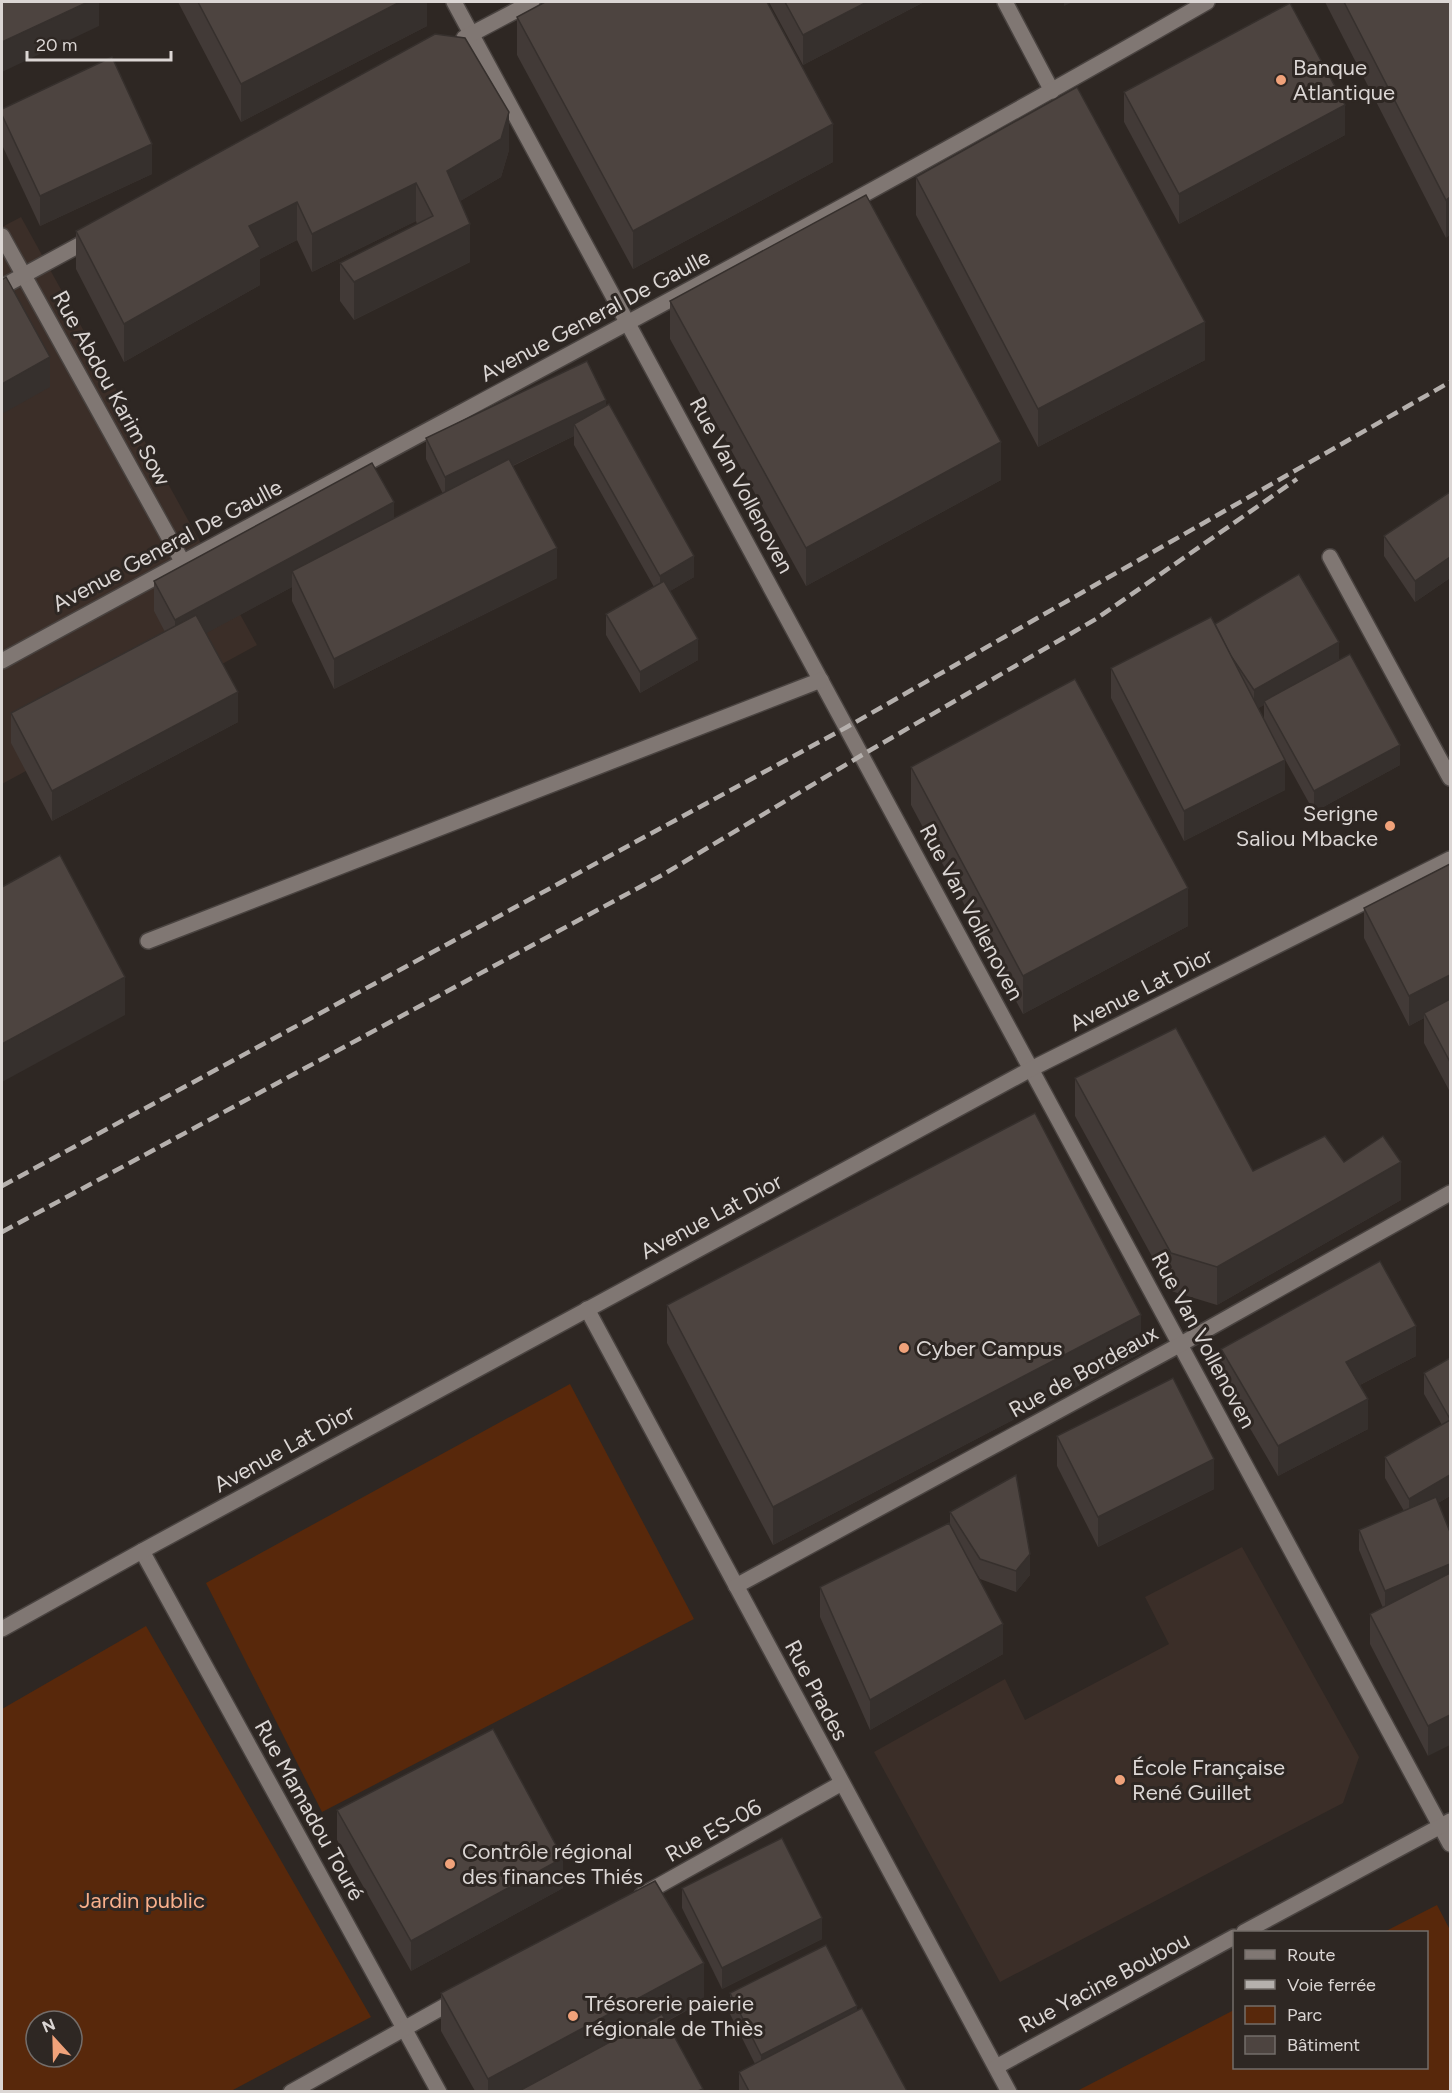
<svg xmlns="http://www.w3.org/2000/svg" width="1452" height="2093" viewBox="0 0 1452 2093" font-family="Figtree,sans-serif">
	<rect width="100%" height="100%" fill="#2e2723"/>
	<g fill="#3b2e28">
		<path d="M21 217 257 645 2 784V227Z"/>
		<path d="M1242 1547 1359 1757 1343 1803 1000 1982 874 1752 1005 1679 1025 1720 1169 1644 1145 1597Z"/>
	</g>
	<g fill="#58280b" fill-rule="evenodd">
		<path d="M570 1384 694 1619 322 1812 206 1583Z"/>
		<path d="M146 1626 371 2017 231 2091H2V1709ZM36 2021H72V2057H36Z"/>
		<path d="M1437 1905 1450 1930V2091H1077L1234 2010V2068H1426V1932H1384Z"/>
	</g>
	<g fill="none" stroke-linecap="round" stroke-linejoin="round">
		<g stroke="#494340" stroke-width="18">
			<g id="minor">
				<path d="M454 2 1450 1844"/>
				<path d="M1005 2 1052 91"/>
				<path d="M464 38 532 2"/>
				<path d="M2 236 182 561"/>
				<path d="M2 287 94 237"/>
				<path d="M1330 557 1450 778"/>
				<path d="M2 661C403 440 810 231 1207 2"/>
				<path d="M148 941 821 680"/>
				<path d="M587 1309 1009 2092"/>
				<path d="M142 1551 439 2092"/>
				<path d="M736 1586 1181 1344 1450 1193"/>
				<path d="M2 1629 142 1551 1031 1069 1450 859"/>
				<path d="M642 1895 842 1783"/>
				<path d="M1244 1932 1450 1821"/>
				<path d="M996 2067 1234 1937"/>
				<path d="M291 2092 459 1998"/>
			</g>
		</g>
		<use href="#minor" stroke="#807773" stroke-width="15"/>
		<g stroke="#b5b0ad" stroke-width="4.5" stroke-dasharray="12 6" stroke-linecap="butt">
			<path d="M2 1186 847 727 1450 382"/>
			<path d="M2 1232 664 874 862 755 1096 619 1297 479"/>
		</g>
	</g>
	<g fill="#423a37" fill-rule="evenodd">
		<path d="M178 2H427V26L241 122Z"/>
		<path d="M769 2H924L803 65Z"/>
		<path d="M1325 2H1450L1446 238Z"/>
		<path d="M517 17 833 162 633 269 517 55Z"/>
		<path d="M1124 92 1345 135 1179 224 1124 122Z"/>
		<path d="M2 109 152 174 40 226 2 145Z"/>
		<path d="M509 150 501 177 460 201 470 262 354 320 340 301V263L417 224 416 221 312 272 297 240 260 259V285L124 362 76 269V231Z"/>
		<path d="M916 177 1205 360 1038 447 916 215Z"/>
		<path d="M670 301 1001 480 806 586 670 339Z"/>
		<path d="M606 406 694 577 670 591 698 660 640 693 606 635V614L654 587 574 445V436L513 466 557 578 334 689 292 601V587L206 633 238 722 52 821 11 743V713L165 632 154 611V581L394 518 443 494 426 459V438Z"/>
		<path d="M1450 493V578L1415 602 1384 556V536Z"/>
		<path d="M1215 624 1339 660 1400 765 1314 812 1271 734 1285 790 1184 841 1111 698V668ZM1264 705V721L1258 708Z"/>
		<path d="M911 767 1188 926 1023 1014 911 805Z"/>
		<path d="M1450 864V1092L1424 1043V1018L1409 1026 1364 938V908Z"/>
		<path d="M1075 1078 1253 1171 1344 1162 1401 1200 1217 1305 1171 1291 1075 1116Z"/>
		<path d="M667 1305 1141 1353 773 1545 667 1343Z"/>
		<path d="M1221 1349 1416 1356 1360 1385 1368 1429 1278 1476 1221 1379Z"/>
		<path d="M1450 1358V1496L1438 1503 1428 1756 1370 1644V1614L1383 1608 1359 1550V1530L1404 1511 1385 1478V1457L1442 1425 1424 1394V1373Z"/>
		<path d="M1057 1436 1214 1489 1098 1547 1057 1466Z"/>
		<path d="M950 1512 1030 1575 1016 1592 980 1579 973 1568 1003 1654 870 1730 820 1617V1587L950 1525Z"/>
		<path d="M337 1810 563 1888 411 1971 337 1840Z"/>
		<path d="M682 1888 822 1939 722 1989 682 1908Z"/>
		<path d="M441 1993 704 2001 666 2022 703 2091H475L441 2031Z"/>
		<path d="M730 1993 857 2011 907 2091H739V2072L755 2064 730 2014Z"/>
	</g>
	<g fill="#36302d">
		<path d="M88 2H99V26L2 72V42Z"/>
		<path d="M400 2H427V26L241 122V84Z"/>
		<path d="M867 2H924L803 65V35Z"/>
		<path d="M1064 2H1073L1064 6Z"/>
		<path d="M1345 105V135L1179 224V194Z"/>
		<path d="M509 112V150L501 177 447 209V171Z"/>
		<path d="M833 124V162L633 269V231Z"/>
		<path d="M152 144V174L40 226V196Z"/>
		<path d="M416 183V221L312 272V234Z"/>
		<path d="M1450 197V235L1446 238V200Z"/>
		<path d="M297 202V240L260 259V285L124 362V324L249 226Z"/>
		<path d="M470 224V262L354 320V282Z"/>
		<path d="M1205 322V360L1038 447V409Z"/>
		<path d="M50 357V387L2 414V384Z"/>
		<path d="M606 400V421L574 424V436L445 498V477Z"/>
		<path d="M1001 442V480L806 586V548Z"/>
		<path d="M394 502V532L292 571V587L175 650V620Z"/>
		<path d="M557 548V578L334 689V659Z"/>
		<path d="M694 556V577L660 597V576Z"/>
		<path d="M1450 557V578L1415 602V581Z"/>
		<path d="M698 639V660L640 693V672Z"/>
		<path d="M1339 642V663L1264 701V705L1254 711V690Z"/>
		<path d="M238 692V722L52 821V791Z"/>
		<path d="M1400 745V765L1314 812V791Z"/>
		<path d="M1285 760V790L1184 841V811Z"/>
		<path d="M1188 888V926L1023 1014V976Z"/>
		<path d="M1450 975V1005L1424 1013V1018L1409 1026V996Z"/>
		<path d="M125 977V1015L2 1082V1044Z"/>
		<path d="M1401 1162V1200L1217 1305V1267Z"/>
		<path d="M1141 1315V1353L773 1545V1507Z"/>
		<path d="M1416 1326V1356L1346 1392V1362Z"/>
		<path d="M1368 1399V1429L1278 1476V1446Z"/>
		<path d="M1214 1459V1489L1098 1547V1517Z"/>
		<path d="M1450 1475V1496L1409 1520V1499Z"/>
		<path d="M1030 1554V1575L1016 1592V1571Z"/>
		<path d="M1450 1564V1584L1385 1612V1591Z"/>
		<path d="M1003 1624V1654L870 1730V1700Z"/>
		<path d="M1450 1715V1745L1428 1756V1726Z"/>
		<path d="M563 1858V1888L411 1971V1941Z"/>
		<path d="M822 1918V1939L722 1989V1968Z"/>
		<path d="M704 1963V2001L535 2091H488V2079Z"/>
		<path d="M857 2006V2026L761 2075V2055Z"/>
	</g>
	<g fill="#4d4440" stroke="#36302d" stroke-width="1.5">
		<path d="M2 2H88L2 42Z"/>
		<path d="M198 2H400L241 84Z"/>
		<path d="M545 2H767L833 124 633 231 517 17Z"/>
		<path d="M785 2H867L803 35Z"/>
		<path d="M1344 2H1450V197L1446 200Z"/>
		<path d="M1290 3 1345 105 1179 194 1124 92Z"/>
		<path d="M435 34 465 38 509 112 501 139 447 171 470 224 354 282 340 263 433 216 416 183 312 234 297 202 249 226 260 247 124 324 76 231Z"/>
		<path d="M112 57 152 144 40 196 2 115V109Z"/>
		<path d="M1077 87 1205 322 1038 409 916 177Z"/>
		<path d="M866 195 1001 442 806 548 670 301Z"/>
		<path d="M6 277 50 357 2 384V280Z"/>
		<path d="M587 361 606 400 445 477 426 438Z"/>
		<path d="M609 404 694 556 660 576 574 424Z"/>
		<path d="M509 459 557 548 334 659 292 571Z"/>
		<path d="M372 463 394 502 175 620 154 581Z"/>
		<path d="M1450 492V557L1415 581 1384 536Z"/>
		<path d="M1299 574 1339 642 1254 690 1231 656 1215 624Z"/>
		<path d="M664 581 698 639 640 672 606 614Z"/>
		<path d="M196 615 238 692 52 791 11 713Z"/>
		<path d="M1211 617 1285 760 1184 811 1111 668Z"/>
		<path d="M1350 654 1400 745 1314 791 1264 701Z"/>
		<path d="M1075 679 1188 888 1023 976 911 767Z"/>
		<path d="M60 855 125 977 2 1044V887Z"/>
		<path d="M1450 864V975L1409 996 1364 908Z"/>
		<path d="M1450 999V1062L1424 1013Z"/>
		<path d="M1176 1028 1253 1171 1325 1136 1344 1162 1383 1136 1401 1162 1217 1267 1171 1253 1075 1078Z"/>
		<path d="M1035 1113 1141 1315 773 1507 667 1305Z"/>
		<path d="M1380 1261 1416 1326 1346 1362 1368 1399 1278 1446 1221 1349Z"/>
		<path d="M1450 1358V1419L1424 1373Z"/>
		<path d="M1173 1378 1214 1459 1098 1517 1057 1436Z"/>
		<path d="M1450 1420V1475L1409 1499 1385 1457Z"/>
		<path d="M1016 1475 1030 1554 1016 1571 980 1559 950 1512Z"/>
		<path d="M1436 1497 1450 1532V1564L1385 1591 1359 1530Z"/>
		<path d="M949 1523 1003 1624 870 1700 820 1587Z"/>
		<path d="M1450 1573V1715L1428 1726 1370 1614Z"/>
		<path d="M493 1729 563 1858 411 1941 337 1810Z"/>
		<path d="M782 1838 822 1918 722 1968 682 1888Z"/>
		<path d="M655 1881 704 1963 488 2079 441 1993Z"/>
		<path d="M826 1945 857 2006 761 2055 730 1993Z"/>
		<path d="M862 2008 907 2091H749L739 2072Z"/>
		<path d="M662 2014 703 2089 698 2091H519Z"/>
	</g>
	<g fill="#f0a27a" stroke="#2e2723" stroke-width="2">
		<circle cx="1281" cy="80" r="6"/>
		<circle cx="1390" cy="826" r="6"/>
		<circle cx="904" cy="1348" r="6"/>
		<circle cx="1120" cy="1780" r="6"/>
		<circle cx="450" cy="1864" r="6"/>
		<circle cx="573" cy="2016" r="6"/>
	</g>
	<g text-anchor="middle" stroke-width="6" stroke-linejoin="round" paint-order="stroke">
		<g font-size="22" fill="#dbd6d4" stroke="#2e2723" text-anchor="start">
			<text x="1293" y="75">Banque<tspan x="1293" dy="25">Atlantique</tspan></text>
			<text x="1378" y="821" text-anchor="end">Serigne<tspan x="1378" dy="25">Saliou Mbacke</tspan></text>
			<text x="916" y="1356">Cyber Campus</text>
			<text x="1132" y="1775">École Française<tspan x="1132" dy="25">René Guillet</tspan></text>
			<text x="462" y="1859">Contrôle régional<tspan x="462" dy="25">des finances Thiés</tspan></text>
			<text x="585" y="2011">Trésorerie paierie<tspan x="585" dy="25">régionale de Thiès</tspan></text>
		</g>
		<g font-size="22" fill="#dbd6d4" stroke="#2e2723">
			<text transform="translate(595 315) rotate(-28)" y="8">Avenue General De Gaulle</text>
			<text transform="translate(112 388) rotate(61)" y="8">Rue Abdou Karim Sow</text>
			<text transform="translate(742 485) rotate(62)" y="8">Rue Van Vollenoven</text>
			<text transform="translate(167 545) rotate(-28)" y="8">Avenue General De Gaulle</text>
			<text transform="translate(972 912) rotate(62)" y="8">Rue Van Vollenoven</text>
			<text transform="translate(1141 989) rotate(-27)" y="8">Avenue Lat Dior</text>
			<text transform="translate(711 1216) rotate(-28)" y="8">Avenue Lat Dior</text>
			<text transform="translate(1204 1340) rotate(62)" y="8">Rue Van Vollenoven</text>
			<text transform="translate(1083 1371) rotate(-29)" y="8">Rue de Bordeaux</text>
			<text transform="translate(284 1448) rotate(-29)" y="8">Avenue Lat Dior</text>
			<text transform="translate(817 1690) rotate(62)" y="8">Rue Prades</text>
			<text transform="translate(310 1810) rotate(61)" y="8">Rue Mamadou Touré</text>
			<text transform="translate(713 1830) rotate(-29)" y="8">Rue ES-06</text>
			<text transform="translate(1104 1982) rotate(-28)" y="8">Rue Yacine Boubou</text>
		</g>
		<g font-size="22" fill="#f8af8b" stroke="#2e2723">
			<text x="142" y="1908">Jardin public</text>
		</g>
	</g>
	<rect width="1452" height="2093" fill="none" stroke="#dbd6d4" stroke-width="6"/>
	<rect x="1233" y="1931" width="195" height="138" fill="#2e2723" stroke="#736d6a" stroke-width="1.5"/>
	<rect x="1245" y="1950" width="30" height="9" fill="#807773" stroke="#736d6a" stroke-width="1.5"/>
	<text x="1287" y="1961" font-size="18" fill="#dbd6d4">Route</text>
	<rect x="1245" y="1980" width="30" height="9" fill="#b5b0ad" stroke="#736d6a" stroke-width="1.5"/>
	<text x="1287" y="1991" font-size="18" fill="#dbd6d4">Voie ferrée</text>
	<rect x="1245" y="2006" width="30" height="18" fill="#58280b" stroke="#736d6a" stroke-width="1.5"/>
	<text x="1287" y="2021" font-size="18" fill="#dbd6d4">Parc</text>
	<rect x="1245" y="2036" width="30" height="18" fill="#4d4440" stroke="#736d6a" stroke-width="1.5"/>
	<text x="1287" y="2051" font-size="18" fill="#dbd6d4">Bâtiment</text>
	<g transform="translate(54 2039) rotate(338)"><circle r="28" fill="#2e2723" stroke="#736d6a" stroke-width="1.5"/>
	<path d="M0-4.5L10 22L0 15L-10 22Z" fill="#f0a27a"/>
	<text y="-9" font-size="16" font-weight="bold" text-anchor="middle" fill="#dbd6d4">N</text>
	</g>
	<path d="M27 51v9h144v-9" fill="none" stroke="#dbd6d4" stroke-width="3"/>
	<text x="36" y="51" font-size="18" fill="#dbd6d4" stroke="#2e2723" stroke-width="4.5" paint-order="stroke">20 m</text>
</svg>
